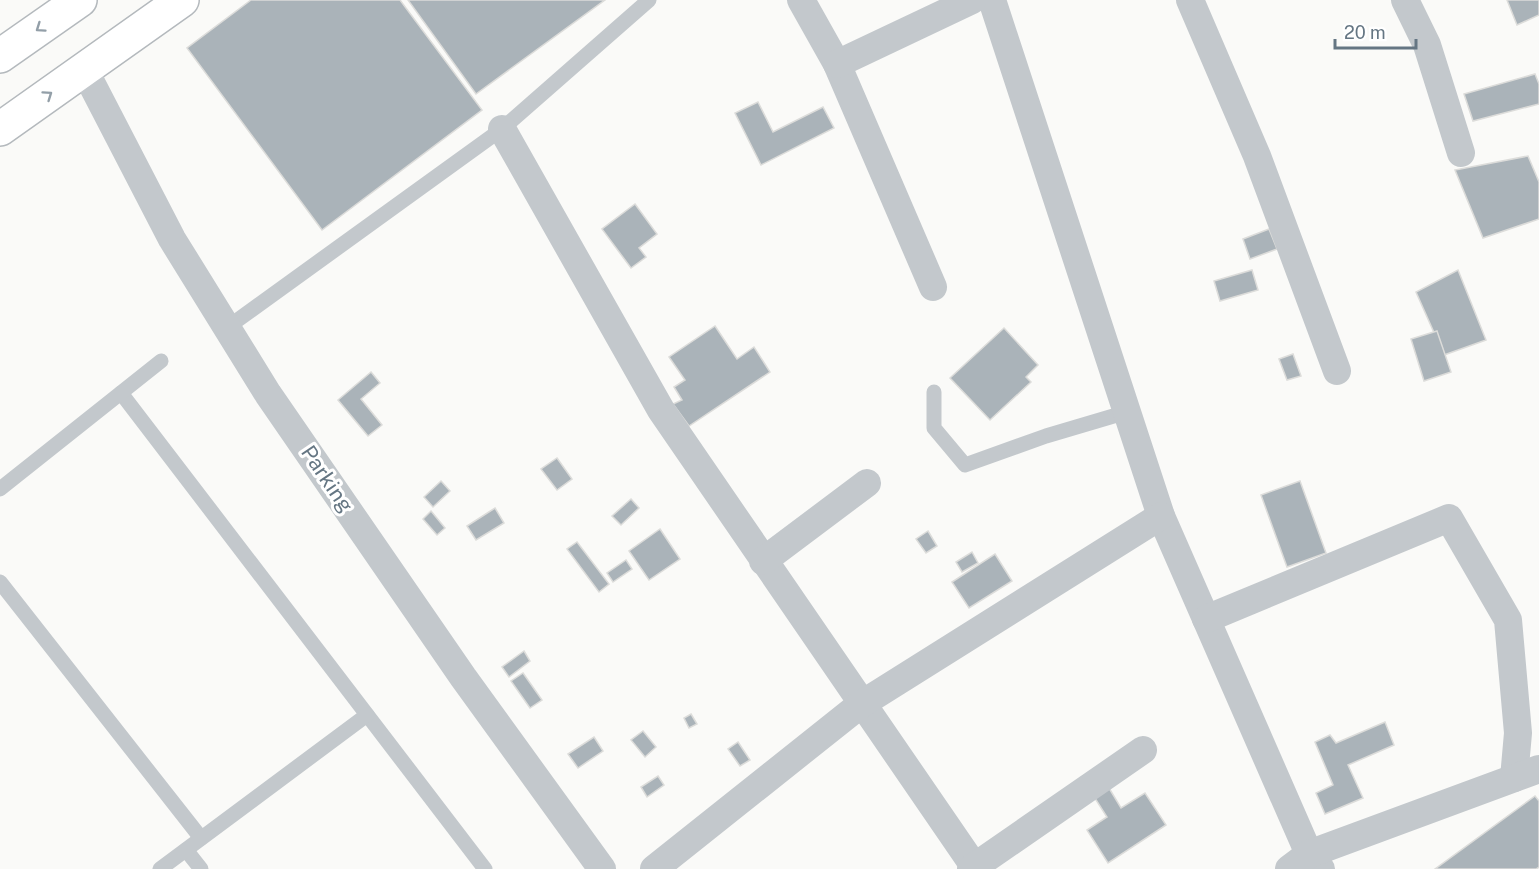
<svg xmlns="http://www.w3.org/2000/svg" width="1539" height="869" viewBox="0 0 1539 869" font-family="'Public Sans',sans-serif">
	<rect width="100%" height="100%" fill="#fafaf8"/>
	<g fill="#aab3b9" stroke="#dcdcda" stroke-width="1.5">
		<path d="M251 0H400L482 110 322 230 187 48Z"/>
		<path d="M408 0H605L476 94Z"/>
		<path d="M1507 0H1539V15L1517 25Z"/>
		<path d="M1535 74 1539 84V104L1473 121 1464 94Z"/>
		<path d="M758 102 773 132 823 107 834 128 761 165 735 113Z"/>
		<path d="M1528 156 1539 182V219L1483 238 1455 170Z"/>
		<path d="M635 204 657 234 639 248 646 257 631 268 602 229Z"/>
		<path d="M1269 229 1277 249 1250 259 1243 239Z"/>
		<path d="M1252 270 1258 290 1220 301 1214 281Z"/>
		<path d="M1458 270 1486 340 1444 355 1416 292Z"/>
		<path d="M715 326 737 359 754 347 770 372 689 426 673 404 682 400 674 387 685 380 669 357Z"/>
		<path d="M1004 328 1038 365 1026 377 1031 382 990 420 950 378Z"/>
		<path d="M1437 331 1451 372 1424 381 1411 339Z"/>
		<path d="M1293 354 1301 376 1287 380 1279 359Z"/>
		<path d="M371 372 380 383 361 399 382 425 368 436 338 400Z"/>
		<path d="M557 458 572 479 557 490 541 469Z"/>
		<path d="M441 481 450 491 433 507 424 497Z"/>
		<path d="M1300 481 1326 553 1287 567 1261 495Z"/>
		<path d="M631 499 639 508 621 525 612 516Z"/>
		<path d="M495 508 504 523 476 540 467 526Z"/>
		<path d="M431 511 445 528 437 535 423 519Z"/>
		<path d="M660 529 680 559 649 580 629 551Z"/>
		<path d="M928 531 937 546 926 553 916 539Z"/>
		<path d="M577 542 609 584 599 592 567 549Z"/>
		<path d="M972 552 978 563 962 572 956 562Z"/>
		<path d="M995 554 1012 581 969 608 952 582Z"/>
		<path d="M626 560 632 569 613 582 607 573Z"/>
		<path d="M524 651 530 661 509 677 502 667Z"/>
		<path d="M523 673 542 700 530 708 511 681Z"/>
		<path d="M691 714 697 724 689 728 684 718Z"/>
		<path d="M1385 722 1394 745 1348 765 1363 798 1325 814 1316 793 1333 785 1315 742 1330 735 1336 743Z"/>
		<path d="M643 731 656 747 645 757 631 740Z"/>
		<path d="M594 737 603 751 578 768 568 754Z"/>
		<path d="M738 742 750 760 740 766 728 749Z"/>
		<path d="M658 776 664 785 647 797 641 787Z"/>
		<path d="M1106 783 1121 808 1145 793 1166 825 1108 863 1087 830 1107 817 1091 792Z"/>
		<path d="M1535 796 1539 801V867L1536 869H1435Z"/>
	</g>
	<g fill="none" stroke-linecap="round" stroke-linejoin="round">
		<g stroke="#b4b9bd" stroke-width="36">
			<g id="trunk">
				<path d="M0 56 80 0"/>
				<path d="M0 129 182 0"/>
			</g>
		</g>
		<g stroke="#c3c8cc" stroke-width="15">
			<path d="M228 327 502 129 649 0"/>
			<path d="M934 392V428L965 465 1046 436 1127 412"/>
			<path d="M121 393 485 869"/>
			<path d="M0 489 161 361"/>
			<path d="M0 582 201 838"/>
			<path d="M186 850 201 869"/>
			<path d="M160 869 367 715"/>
		</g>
		<g stroke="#c3c8cc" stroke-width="28">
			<path d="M801 0 837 64 933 287"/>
			<path d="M992 0 1161 516 1309 854 1321 869"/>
			<path d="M1190 0 1257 156 1337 371"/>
			<path d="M1405 0 1427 45 1461 153"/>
			<path d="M837 64 972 0"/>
			<path d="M84 69 172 239 268 394 463 677 602 869"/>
			<path d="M502 129 661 410 976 869"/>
			<path d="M763 561 867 483"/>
			<path d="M1206 619 1449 518 1508 620 1518 733 1514 778"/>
			<path d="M654 869 860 705 1161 516"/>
			<path d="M971 869 1143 750"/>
			<path d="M1289 869 1309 854 1539 769"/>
		</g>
		<use href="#trunk" stroke="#fff" stroke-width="33"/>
	</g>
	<defs><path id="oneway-chevron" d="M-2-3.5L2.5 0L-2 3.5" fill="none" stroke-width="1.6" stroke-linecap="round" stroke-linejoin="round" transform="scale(1.5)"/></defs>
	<g stroke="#939fa8">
		<use href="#oneway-chevron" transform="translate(40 28) rotate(145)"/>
		<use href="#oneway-chevron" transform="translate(48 95) rotate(-35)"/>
	</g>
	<g text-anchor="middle" stroke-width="6" stroke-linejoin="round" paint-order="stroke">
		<g font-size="21" fill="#657683" stroke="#fff">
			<text transform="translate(327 479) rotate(56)" y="7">Parking</text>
		</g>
	</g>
	<path d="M1335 39v9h81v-9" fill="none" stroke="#657683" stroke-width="3"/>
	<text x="1344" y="39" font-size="18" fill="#657683" stroke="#ffffff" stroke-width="4.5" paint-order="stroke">20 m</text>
</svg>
